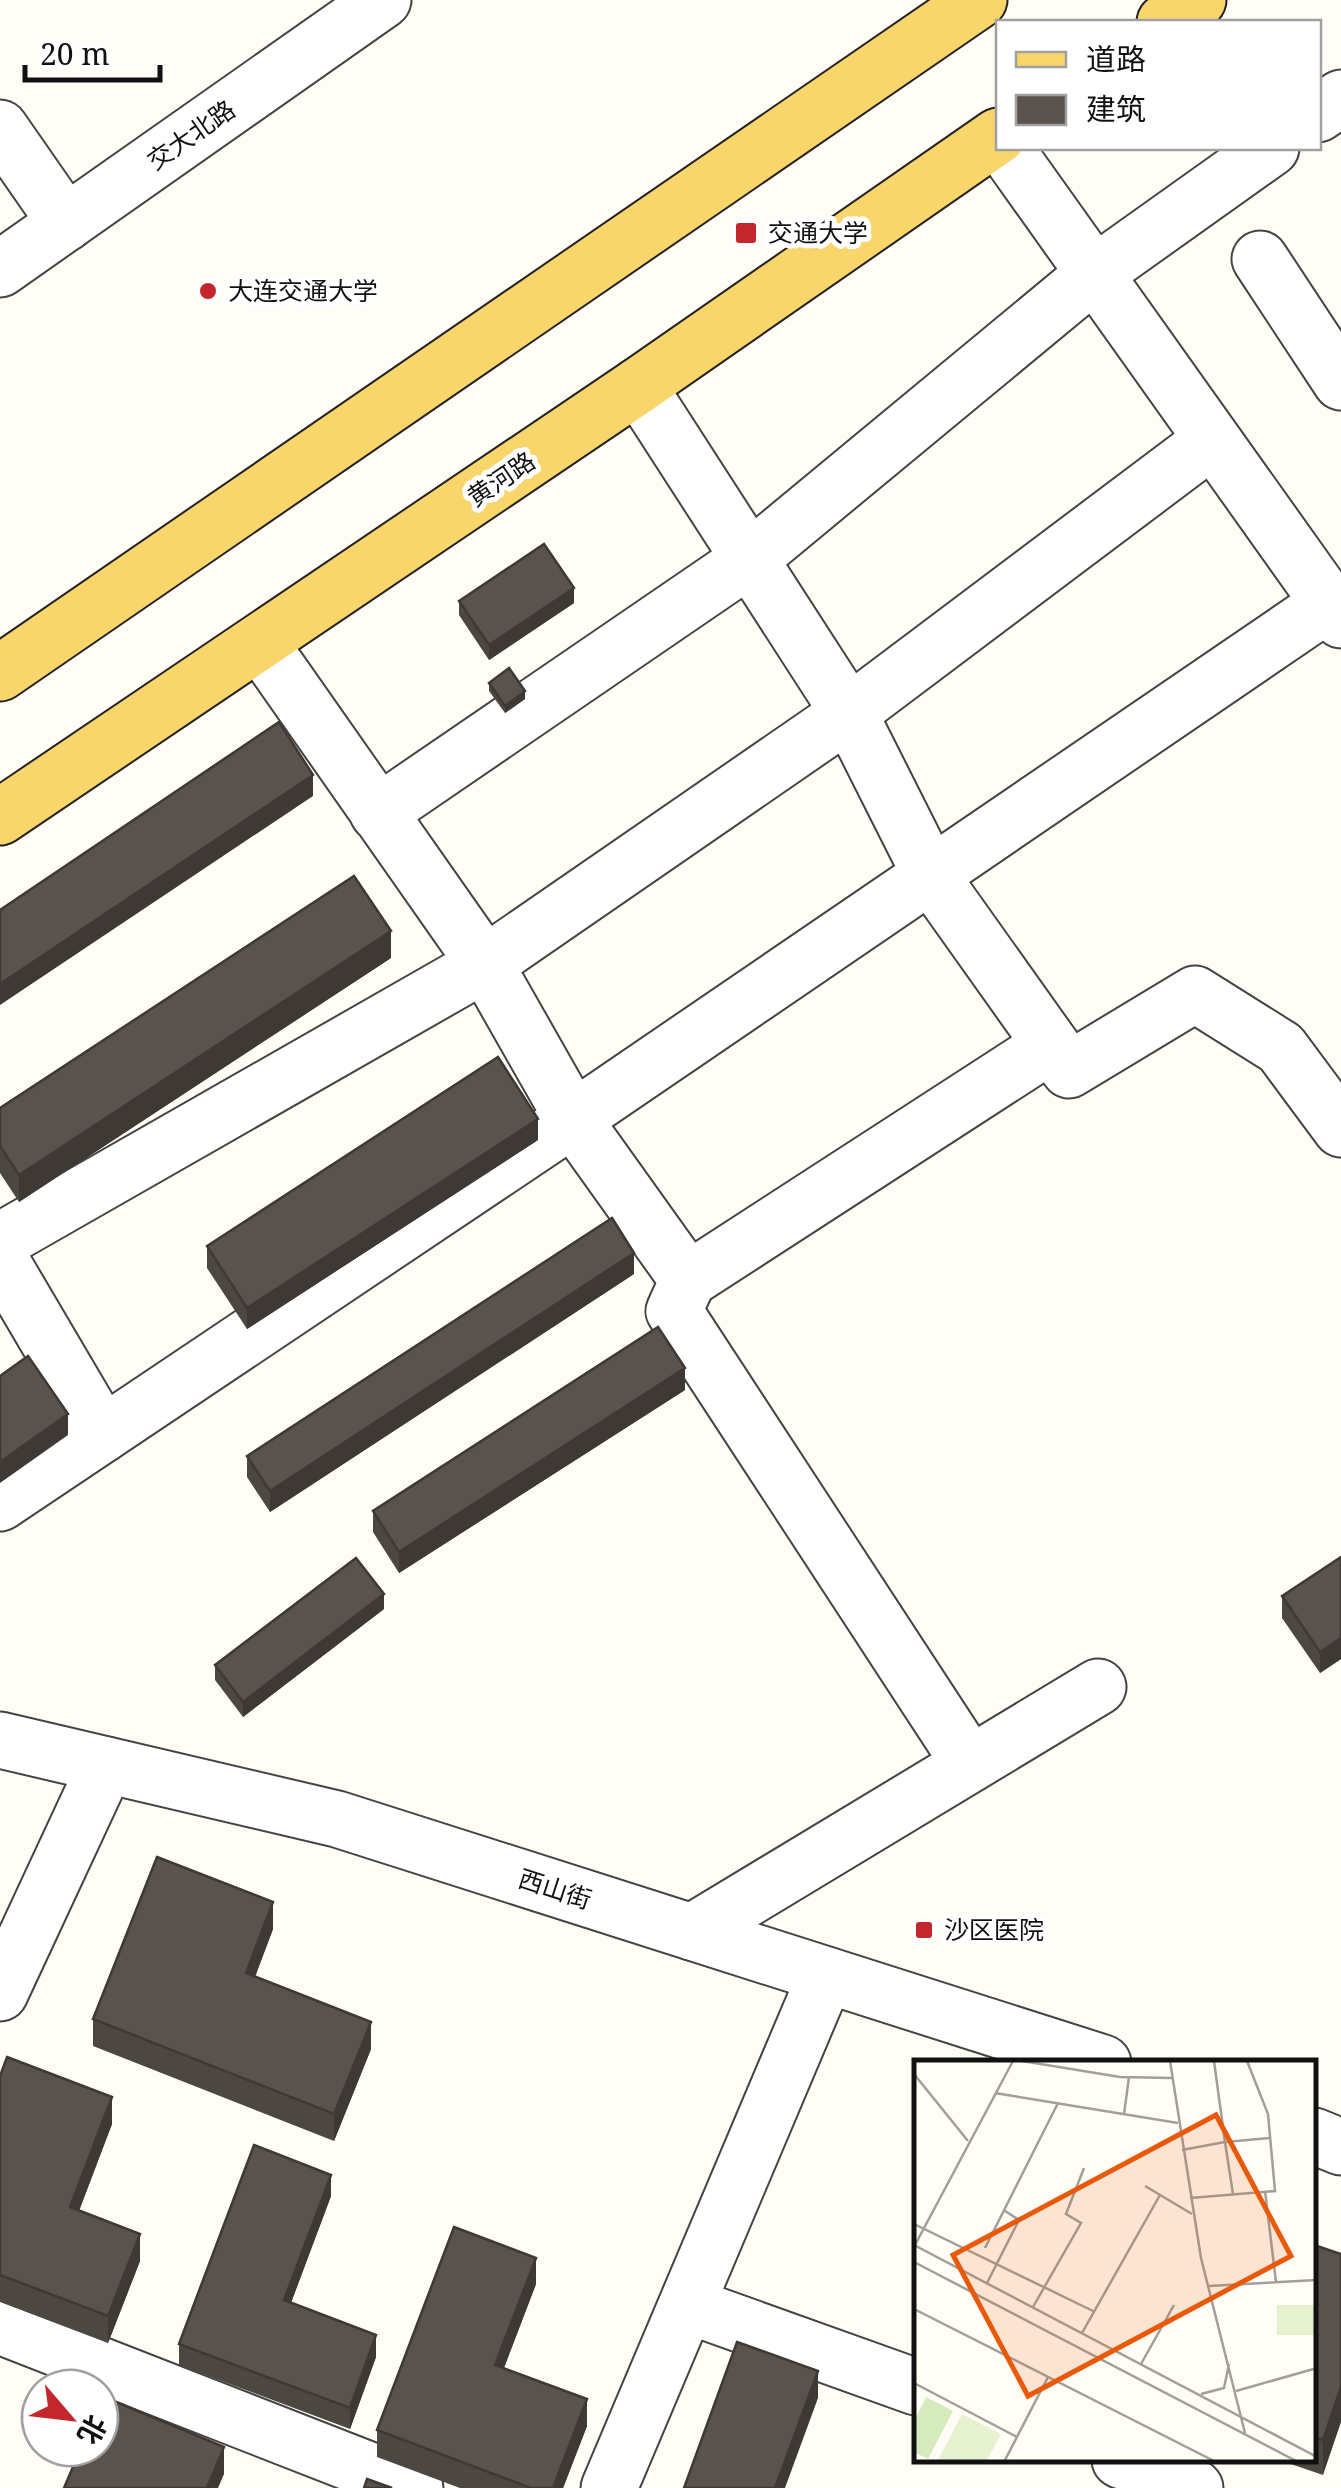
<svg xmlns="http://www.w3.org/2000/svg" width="1341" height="2488" viewBox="0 0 1341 2488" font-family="'Noto Serif','Noto Sans SC',serif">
	<rect width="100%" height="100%" fill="#fffdf5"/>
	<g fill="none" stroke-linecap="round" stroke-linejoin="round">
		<g stroke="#444" stroke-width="59">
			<g id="minor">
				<path d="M1318 114 1341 98"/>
				<path d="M0 128 66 223"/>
				<path d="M1005 148 1341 620"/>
				<path d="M1260 259 1341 382"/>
				<path d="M0 269 383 0"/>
				<path d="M638 386 849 713 931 876 1069 1070 1195 994 1281 1048 1341 1129"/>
				<path d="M260 643 485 964 573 1119 688 1280 674 1311 970 1764"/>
				<path d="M378 813 751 558 1094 274 1271 148"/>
				<path d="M0 1241 485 964 849 713 1212 440"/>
				<path d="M0 1259 103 1434"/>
				<path d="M688 1280 1051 1045"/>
				<path d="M0 1503 573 1119 1328 604"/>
				<path d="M0 1740 337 1819 1103 2063"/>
				<path d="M692 1932 1098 1687"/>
				<path d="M0 1993 106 1765"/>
				<path d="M1314 2136 1341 2147"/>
				<path d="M687 2305 916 2387"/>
				<path d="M0 2326 415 2488"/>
				<path d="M1120 2460 1195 2488"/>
				<path d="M609 2488 826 1975"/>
			</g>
		</g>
		<g stroke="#222" stroke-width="59">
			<g id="major">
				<path d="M1165 22 1198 0"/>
				<path d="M0 673 979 0"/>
				<path d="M0 817 638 386 998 136"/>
			</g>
		</g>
		<use href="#minor" stroke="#fff" stroke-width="55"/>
		<use href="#major" stroke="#f9d66b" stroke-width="55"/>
	</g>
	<g fill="#4d4742">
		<path d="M459 601 574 603 489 660 459 615Z"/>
		<path d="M489 683 525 699 505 713 489 691Z"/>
		<path d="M391 958 19 1202 0 1173V1108Z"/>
		<path d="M538 1140 247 1329 207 1268V1246Z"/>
		<path d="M634 1274 270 1512 247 1477V1456Z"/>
		<path d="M685 1390 399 1573 373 1532V1511Z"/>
		<path d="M1341 1557V1659L1320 1673 1282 1618V1596Z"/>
		<path d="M384 1609 243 1717 215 1680V1665Z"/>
		<path d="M273 1929 255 1977 371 2049 334 2141 93 2046V2019Z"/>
		<path d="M0 2076 112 2124 79 2211 140 2261 108 2343 0 2302Z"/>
		<path d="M331 2196 291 2303 376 2357 350 2429 179 2365V2344Z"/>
		<path d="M1314 2245 1341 2254 1323 2475 1279 2460H1314Z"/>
		<path d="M536 2284 504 2368 587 2426 563 2488H460L377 2457V2430Z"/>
	</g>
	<g fill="#3f3936">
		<path d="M574 588V603L489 660V645Z"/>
		<path d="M525 691V699L505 713V706Z"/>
		<path d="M313 775V796L0 1005V984Z"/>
		<path d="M391 931V958L19 1202V1175Z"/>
		<path d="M538 1119V1140L247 1329V1308Z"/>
		<path d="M634 1253V1274L270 1512V1491Z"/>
		<path d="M685 1368V1390L399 1573V1552Z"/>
		<path d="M68 1414V1435L0 1483V1462Z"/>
		<path d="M384 1594V1609L243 1717V1702Z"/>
		<path d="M1341 1638V1659L1320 1673V1652Z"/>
		<path d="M273 1902V1929L246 2000V1973Z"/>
		<path d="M371 2022V2049L334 2141V2114Z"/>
		<path d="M112 2097V2124L70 2234V2207Z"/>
		<path d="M331 2175V2196L284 2321V2300Z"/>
		<path d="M140 2234V2261L108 2343V2316Z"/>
		<path d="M536 2258V2284L495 2391V2365Z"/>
		<path d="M376 2335V2357L350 2429V2408Z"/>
		<path d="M818 2371V2398L785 2488H775Z"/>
		<path d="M1341 2387V2422L1323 2475V2440Z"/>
		<path d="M587 2399V2426L563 2488H553Z"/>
		<path d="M224 2447V2474L218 2488H207Z"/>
	</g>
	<g fill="#5a524d" stroke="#3f3936" stroke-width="2.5">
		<path d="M544 544 574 588 489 645 459 601Z"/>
		<path d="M509 668 525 691 505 706 489 683Z"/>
		<path d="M279 722 313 775 0 984V910Z"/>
		<path d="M354 876 391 931 19 1175 0 1146V1108Z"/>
		<path d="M498 1057 538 1119 247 1308 207 1246Z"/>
		<path d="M612 1218 634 1253 270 1491 247 1456Z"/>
		<path d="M658 1327 685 1368 399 1552 373 1511Z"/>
		<path d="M28 1356 68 1414 0 1462V1376Z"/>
		<path d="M1341 1557V1638L1320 1652 1282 1596Z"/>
		<path d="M356 1558 384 1594 243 1702 215 1665Z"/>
		<path d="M157 1857 273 1902 246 1973 371 2022 334 2114 93 2019Z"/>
		<path d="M7 2057 112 2097 70 2207 140 2234 108 2316 0 2275V2076Z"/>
		<path d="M254 2145 331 2175 284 2300 376 2335 350 2408 179 2344Z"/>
		<path d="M454 2227 536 2258 495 2365 587 2399 553 2488H531L377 2430Z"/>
		<path d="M1314 2245 1341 2254V2387L1323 2440 1314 2437Z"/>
		<path d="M737 2342 818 2371 775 2488H684Z"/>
		<path d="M102 2396 224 2447 207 2488H64L81 2448H100V2401Z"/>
		<path d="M367 2479 392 2488H364Z"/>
	</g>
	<g fill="#c4262e" stroke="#fff" stroke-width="4">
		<rect x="734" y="221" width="24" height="24" rx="5"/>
		<circle cx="208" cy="291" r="10"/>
		<rect x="914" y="1920" width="20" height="20" rx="5"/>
	</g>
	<g text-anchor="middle" stroke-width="10" stroke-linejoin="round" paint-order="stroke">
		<g font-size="25" fill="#111" stroke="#fff">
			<text transform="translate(191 135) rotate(-35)" y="9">交大北路</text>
			<text transform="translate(501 479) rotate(-34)" y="9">黄河路</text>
			<text transform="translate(555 1889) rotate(18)" y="9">西山街</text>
		</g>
		<g font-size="25" fill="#111" stroke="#fff" text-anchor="start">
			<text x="768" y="242">交通大学</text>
			<text x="228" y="300">大连交通大学</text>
			<text x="944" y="1939">沙区医院</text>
		</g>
	</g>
	<g transform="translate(914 2060)">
		<rect width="402" height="402" fill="#fffdf5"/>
		<path d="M12 337 39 351 14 399 0 392V361Z" fill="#d5ebbd"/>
		<path d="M363 245H402V275H363ZM48 354 87 374 72 402H23Z" fill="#e6f2cf"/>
		<path fill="none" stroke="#a09f9a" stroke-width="2.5" d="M108 1 206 17 258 18M256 1 287 198 331 373M0 14 54 81M81 33 264 63M210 54 215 17M268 90 311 82 300 1M231 126 278 154M351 131 362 222M319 134 311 82 355 78M276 138 361 131 354 54 333 1M0 164 179 251M0 185 403 397M1 185 99 1M71 188 144 43M0 202 384 402M73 223 105 160 91 151M295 226 403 220M119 247 167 163 152 154 170 108M0 249 302 402M168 273 246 135M227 304 260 245M0 323 103 377M322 331 403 308M287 334 310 328 315 304M90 402 134 317"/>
		<path fill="#e8590c" fill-opacity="0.15" stroke="#e8590c" stroke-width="5" d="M302 55 377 196 114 336 39 195Z"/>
		<rect width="402" height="402" fill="none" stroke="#111" stroke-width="5"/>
	</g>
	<rect x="996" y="20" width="325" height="130" fill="#ffffff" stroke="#a0a0a0" stroke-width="2.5"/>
	<rect x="1016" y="52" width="50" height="15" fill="#f9d66b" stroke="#a0a0a0" stroke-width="2.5"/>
	<text x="1086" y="70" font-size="30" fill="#111111">道路</text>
	<rect x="1016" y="95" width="50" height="30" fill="#5a524d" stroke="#a0a0a0" stroke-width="2.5"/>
	<text x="1086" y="120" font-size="30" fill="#111111">建筑</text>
	<g transform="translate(70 2418) rotate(118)"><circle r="48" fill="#ffffff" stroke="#a0a0a0" stroke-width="2.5"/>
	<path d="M0-8L18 38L0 25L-18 38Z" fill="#c4262e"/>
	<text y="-15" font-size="28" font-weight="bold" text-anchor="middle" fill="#111111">北</text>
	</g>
	<path d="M25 65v15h135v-15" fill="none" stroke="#111111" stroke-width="5"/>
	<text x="40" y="65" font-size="30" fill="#111111" stroke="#ffffff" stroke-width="8" paint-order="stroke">20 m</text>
</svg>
